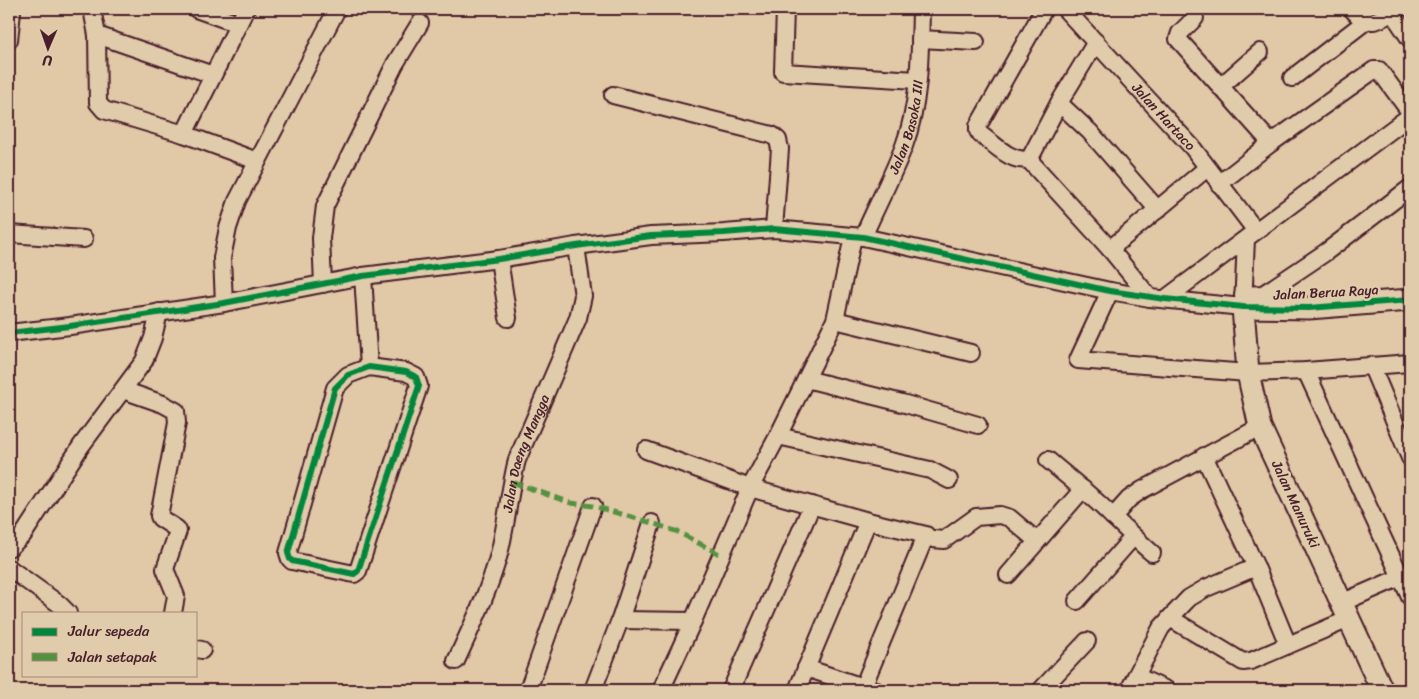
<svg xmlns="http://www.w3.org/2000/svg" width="1419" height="699" viewBox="0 0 1419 699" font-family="Sriracha,sans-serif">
	<rect width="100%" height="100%" fill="#e1c8a7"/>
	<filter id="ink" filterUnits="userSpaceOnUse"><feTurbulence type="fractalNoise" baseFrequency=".02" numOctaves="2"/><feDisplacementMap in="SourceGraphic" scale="10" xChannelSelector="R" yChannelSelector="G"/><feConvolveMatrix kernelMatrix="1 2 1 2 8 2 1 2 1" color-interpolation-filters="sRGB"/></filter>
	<g filter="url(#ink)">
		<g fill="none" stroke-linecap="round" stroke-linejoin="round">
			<g stroke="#4a1f2b" stroke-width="20">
				<g id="minor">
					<path d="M92 9 97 35 98 103 104 110 184 134 257 161"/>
					<path d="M196 9 238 24"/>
					<path d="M785 9 783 72 917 80"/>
					<path id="s1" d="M1065 9 1192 147 1256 231"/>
					<path d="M1352 9C1368 28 1378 22 1396 9"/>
					<path d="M1392 12 1410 39"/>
					<path d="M1195 18 1180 33 1178 39 1271 143"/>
					<path d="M97 35 213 75"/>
					<path d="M920 39 976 42"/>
					<path d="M9 40 12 12"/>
					<path d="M1292 78 1366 21"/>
					<path d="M1220 87 1260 52"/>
					<path d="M613 95 772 135 778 140 780 149 774 229"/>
					<path d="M1059 103 1090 132 1158 210"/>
					<path d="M184 134 246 9"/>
					<path d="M1029 160C1009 161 997 146 981 135L978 131V126L1044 9"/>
					<path d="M1029 160 1110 249 1150 298"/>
					<path d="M1029 160 1059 103 1096 42"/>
					<path d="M1219 184 1271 143 1374 70H1379L1410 112"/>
					<path d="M9 234 84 239"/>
					<path id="s2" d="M863 237C876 207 892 177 904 146 920 103 920 54 921 9"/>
					<path d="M1110 249 1207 168"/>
					<path d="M499 259 508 318"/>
					<path d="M363 276 369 367"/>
					<path d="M323 284 321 238 325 206 395 64 420 23"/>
					<path d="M1110 291 1078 360 1248 373 1306 371 1410 363"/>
					<path d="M1243 295 1263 294 1274 287 1326 252 1410 188"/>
					<path d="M1165 299 1410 116"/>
					<path d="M224 303 222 258 228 228 237 201 337 9"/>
					<path d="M835 320 971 353"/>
					<path d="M9 333 70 326 224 303 363 276 499 259 576 246 651 236 724 233 774 229 863 237 1110 291 1150 298 1243 307 1246 239"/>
					<path d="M1371 365 1410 458"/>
					<path d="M369 367 406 372 416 377 419 386 358 571 354 574 292 561 290 559 288 553 335 388 348 375Z"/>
					<path d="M1306 371 1410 597"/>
					<path d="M806 379 902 403 978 425"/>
					<path d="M123 390 163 404 176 411 177 423 159 516 160 518 177 529 178 531 165 569 176 596 173 613"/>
					<path d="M778 436 930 470 949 480"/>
					<path d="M646 450 750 488 868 521 926 535 863 687 875 690"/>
					<path d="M1204 456 1256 567 1288 645"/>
					<path d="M1048 460C1069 478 1092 496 1112 516 1126 529 1138 541 1152 553"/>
					<path d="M1113 517 1129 499 1142 490 1260 427"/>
					<path d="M933 539 944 540 976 517 1000 515 1010 518 1037 541"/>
					<path d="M9 548 23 535 81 446 144 361 153 338 159 312"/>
					<path d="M9 568 59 604 68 613"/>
					<path d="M1008 575 1083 489"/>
					<path d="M1077 601 1133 537"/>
					<path d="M1341 603 1410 573"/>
					<path d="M1170 618 1189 598 1206 588 1256 567"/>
					<path d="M620 620 693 621"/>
					<path d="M196 649 202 650"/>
					<path id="s3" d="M456 661C472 626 489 591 499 554 507 523 509 491 517 460L578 318 583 296 576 246"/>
					<path d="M806 668 863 687"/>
					<path d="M528 690 593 506"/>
					<path d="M593 690 620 620 652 523"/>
					<path d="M661 690 693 621 750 488 778 436 835 320 853 237"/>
					<path d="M731 690 812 505"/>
					<path d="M797 690 868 521"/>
					<path d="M1041 690 1087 641"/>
					<path d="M1129 690 1136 676"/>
					<path d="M1167 690 1136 676 1161 628 1170 618 1243 662 1251 661 1349 619"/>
				</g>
			</g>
			<g stroke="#4a1f2b" stroke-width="25">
				<path id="tertiary" d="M1382 690 1260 427 1248 373 1243 307 1309 308 1410 300"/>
			</g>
			<use href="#minor" stroke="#e0ccab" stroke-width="16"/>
			<use href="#tertiary" stroke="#e0ccab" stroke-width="21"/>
			<path stroke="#549240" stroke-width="5" stroke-dasharray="10 5" stroke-linecap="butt" d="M512 482 571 503 593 506 652 523 678 532 721 555"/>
			<g stroke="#e0ccab" stroke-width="9">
				<g id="cycleway">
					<path d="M9 333 70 326 224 303 363 276 499 259 576 246 651 236 724 233 774 229 863 237 1110 291 1165 299 1243 307 1309 308 1410 300"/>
					<path d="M369 367 406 372 416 377 419 386 358 571 354 574 292 561 290 559 288 553 335 388 348 375Z"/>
				</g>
			</g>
			<use href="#cycleway" stroke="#00873e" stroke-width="6"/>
		</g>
	</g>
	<g text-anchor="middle" stroke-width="5" stroke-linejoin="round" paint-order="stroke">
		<g font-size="14" fill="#4a1f2b" stroke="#e0ccab">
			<text dy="5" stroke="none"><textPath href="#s1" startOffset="146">Jalan Hartaco</textPath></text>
			<text dy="5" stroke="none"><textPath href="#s2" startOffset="119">Jalan Basoka III</textPath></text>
			<text transform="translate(1326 292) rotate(-3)" y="5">Jalan Berua Raya</text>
			<text dy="5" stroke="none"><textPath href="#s3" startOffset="220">Jalan Daeng Mangga</textPath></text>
			<text transform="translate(1296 504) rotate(65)" y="5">Jalan Manuruki</text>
		</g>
	</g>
	<rect width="1419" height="699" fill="none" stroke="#e0ccab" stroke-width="30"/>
	<rect x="15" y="15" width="1389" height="669" fill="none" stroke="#4a1f2b" stroke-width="2" filter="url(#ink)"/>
	<rect x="22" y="612" width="175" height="65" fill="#e0ccab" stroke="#a48778"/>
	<rect x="32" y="628" width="25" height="8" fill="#00873e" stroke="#a48778"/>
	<text x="68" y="636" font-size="15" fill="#4a1f2b">Jalur sepeda</text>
	<rect x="32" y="653" width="25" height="8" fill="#549240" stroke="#a48778"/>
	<text x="68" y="662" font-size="15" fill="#4a1f2b">Jalan setapak</text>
	<g transform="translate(48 48) rotate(182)" stroke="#e0ccab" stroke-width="4" paint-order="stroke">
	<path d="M0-4L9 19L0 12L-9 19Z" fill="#4a1f2b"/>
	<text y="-8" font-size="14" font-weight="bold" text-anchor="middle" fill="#4a1f2b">U</text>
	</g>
</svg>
